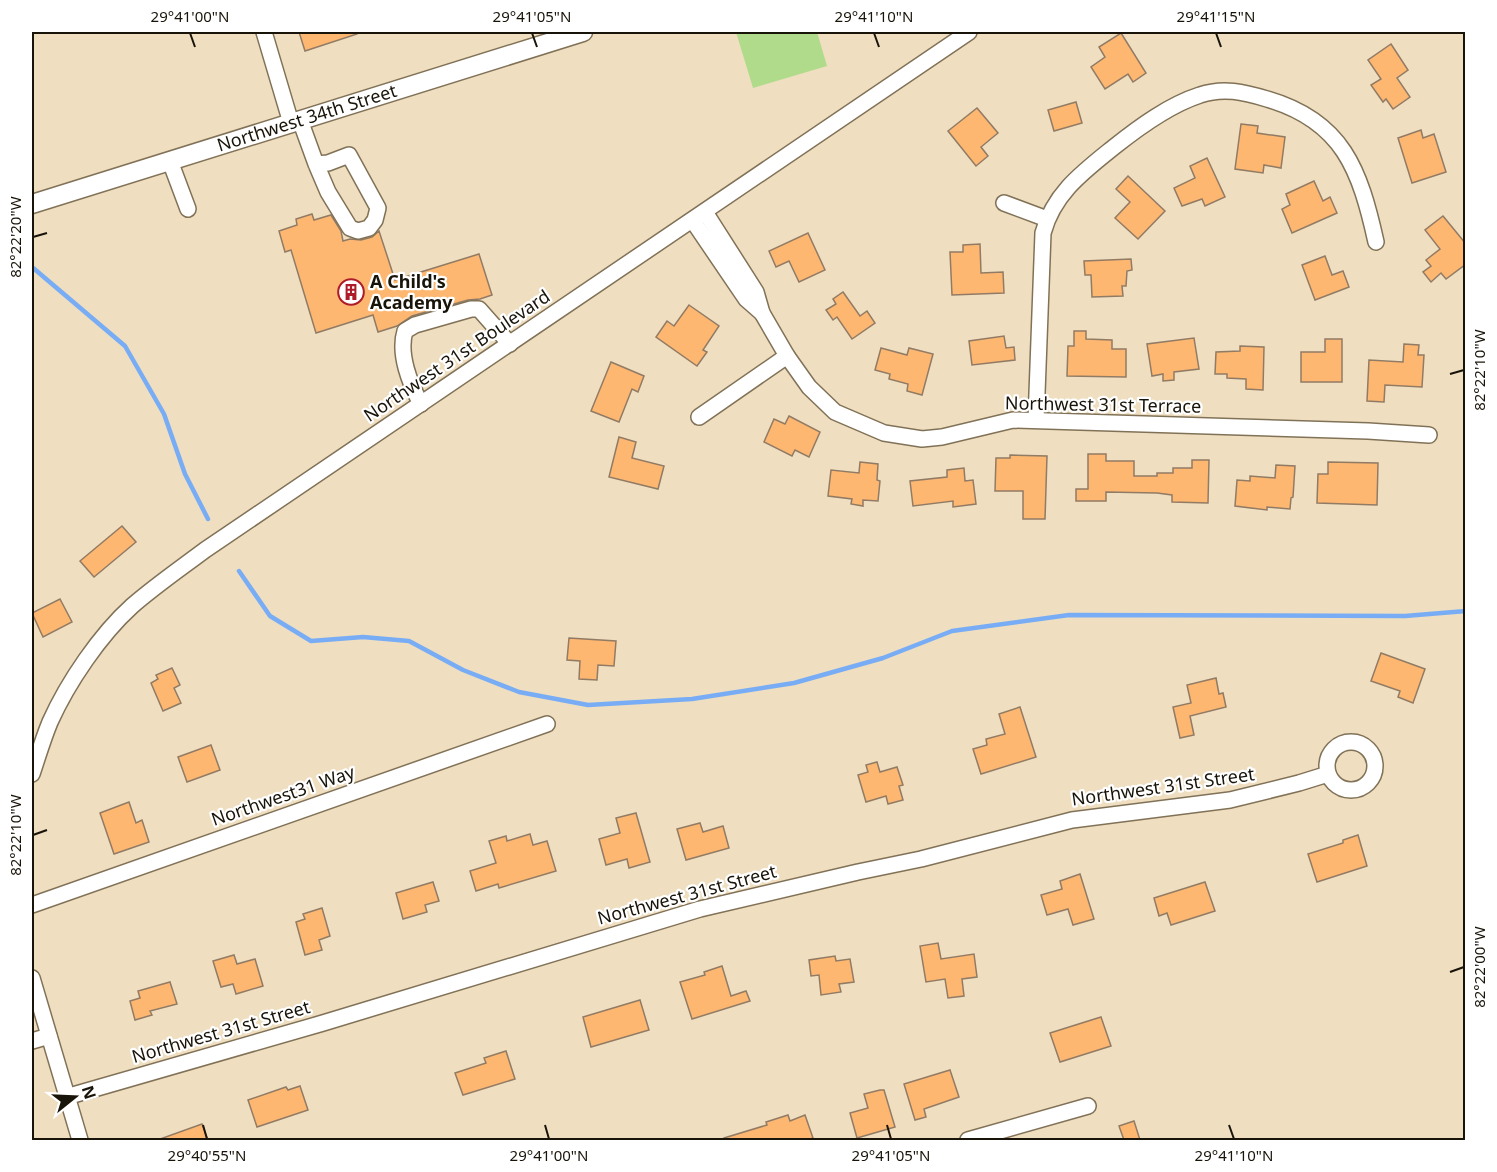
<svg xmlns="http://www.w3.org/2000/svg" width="1497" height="1172" viewBox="0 0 1497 1172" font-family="'Noto Sans',sans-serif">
	<rect width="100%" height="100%" fill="#efdec0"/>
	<path fill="#b0db8a" d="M736 32H817L827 66 753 88Z"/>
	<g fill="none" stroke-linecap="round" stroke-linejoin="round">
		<g stroke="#78adf5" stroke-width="4.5">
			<path d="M32 267 125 346 164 414 185 474 208 519"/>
			<path d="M239 571 270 616 311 641 363 637 409 641 463 670 519 692 588 705 692 699 794 683 883 658 952 631 1069 615 1405 616 1466 611"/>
		</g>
	</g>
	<g fill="#fdb771" stroke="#927b64" stroke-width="1.5">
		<path d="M299 32H357V34L305 51Z"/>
		<path d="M1121 33 1146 73 1133 82 1128 74 1105 89 1091 67 1105 57 1099 47Z"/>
		<path d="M1391 44 1408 70 1397 78 1410 97 1393 109 1386 99 1383 102 1371 85 1381 79 1368 60Z"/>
		<path d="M1076 102 1082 123 1054 131 1048 110Z"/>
		<path d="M977 108 998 133 981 147 988 156 976 166 948 131Z"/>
		<path d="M1241 124 1258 126 1257 133 1285 137 1281 168 1264 165 1263 173 1235 169Z"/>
		<path d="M1421 130 1423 138 1434 134 1446 172 1412 183 1398 138Z"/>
		<path d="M1207 158 1225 197 1205 206 1202 199 1182 206 1174 188 1195 178 1190 166Z"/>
		<path d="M1128 176 1165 211 1138 239 1115 218 1130 202 1116 189Z"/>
		<path d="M1314 181 1323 201 1330 197 1337 213 1292 233 1282 209 1290 205 1286 194Z"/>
		<path d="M312 214 314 220 331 215 341 231 343 241 350 239 361 240 372 237 379 231 395 280 479 254 492 295 480 299 468 300 412 316 397 326 378 332 373 315 316 333 291 250 285 252 279 231 297 225 296 219Z"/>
		<path d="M1443 216 1466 244V264L1446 279 1441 273 1431 282 1423 272 1431 266 1426 260 1440 249 1425 230Z"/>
		<path d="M808 233 825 270 799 282 789 261 776 267 769 251Z"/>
		<path d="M980 244 981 273 1003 272 1004 293 952 295 950 252H963V245Z"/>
		<path d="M1325 256 1332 275 1343 271 1349 287 1315 300 1302 265Z"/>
		<path d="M1131 259 1132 270 1127 271 1126 286H1122L1123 296 1092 297 1091 275H1085L1084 261Z"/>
		<path d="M843 292 860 316 867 311 875 323 852 339 837 317 833 320 826 310 836 304 833 299Z"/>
		<path d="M689 305 719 326 703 350 707 352 697 366 656 337 667 321 674 326Z"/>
		<path d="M1074 331H1086V339L1112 340V349H1126V377L1067 376 1068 346H1074Z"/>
		<path d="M1004 336 1006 348 1014 347 1015 360 972 365 969 341Z"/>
		<path d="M1194 338 1199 369 1174 372V380L1163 381V374L1152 376 1147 344Z"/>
		<path d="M1325 339H1342V382H1301V352H1325Z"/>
		<path d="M1404 344 1419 345 1418 355H1424L1422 387 1385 385 1384 402 1367 401 1369 360 1403 362Z"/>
		<path d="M1240 346 1264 347 1263 390 1246 389V379L1227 378V374H1215L1216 352 1240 351Z"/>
		<path d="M881 348 907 355 909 348 933 354 922 395 907 391 908 384 889 379 890 374 875 370Z"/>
		<path d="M611 362 644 376 638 392 632 389 619 422 591 411Z"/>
		<path d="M789 416 820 432 809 457 795 450 792 456 764 442 774 419 785 424Z"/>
		<path d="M619 437 636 442 632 458 664 466 658 489 609 477Z"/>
		<path d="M1088 454H1106V461H1134V476H1157V473H1173V468H1192V460H1209L1208 503 1172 502V495L1157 493 1106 492V501H1076V489H1088Z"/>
		<path d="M1010 455 1047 456 1045 519H1023V491H995L996 458H1010Z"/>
		<path d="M860 462 878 464 877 480 880 481 878 501 863 500V506L851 504 852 499 828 496 831 470 859 473Z"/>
		<path d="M1328 462 1378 463 1377 505 1317 503 1318 474H1328Z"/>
		<path d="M1276 465 1295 466 1293 497 1291 498 1290 509 1267 507V510L1235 506 1237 480 1250 481V476L1275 478Z"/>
		<path d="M964 468 965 481 973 480 976 504 953 507V501L913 506 910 481 947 477V470Z"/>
		<path d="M122 526 136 542 94 577 80 561Z"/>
		<path d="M60 599 72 622 43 637 32 613Z"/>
		<path d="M569 638 616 641 614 666 598 665 597 680 579 679 580 661 567 660Z"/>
		<path d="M1381 653 1425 669 1413 703 1398 697 1400 691 1371 681Z"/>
		<path d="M172 668 180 685 174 688 181 703 163 711 151 683 158 679 156 675Z"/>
		<path d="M1216 678 1219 694 1223 693 1226 707 1190 716 1194 735 1180 738 1173 707 1191 703 1187 685Z"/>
		<path d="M1020 707 1036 757 981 774 973 749 987 745 986 739 1005 734 999 714Z"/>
		<path d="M211 745 220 770 187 782 178 757Z"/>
		<path d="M877 762 880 772 897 767 903 785 899 786 903 800 888 804 886 796 866 802 858 775 868 772 866 765Z"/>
		<path d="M129 802 136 823 142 820 149 842 114 854 100 813Z"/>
		<path d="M636 813 650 862 629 868 627 859 606 865 599 839 620 833 616 818Z"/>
		<path d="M700 823 703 832 723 826 729 848 686 860 677 829Z"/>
		<path d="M530 834 533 845 547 841 556 871 499 888 498 884 476 891 470 871 496 863 489 841 506 836 507 841Z"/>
		<path d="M1358 835 1367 866 1317 882 1308 854 1343 843V840Z"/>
		<path d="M1080 874 1094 919 1073 925 1068 909 1047 915 1041 895 1062 889 1060 881Z"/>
		<path d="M433 882 439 901 425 905 427 912 403 919 396 893Z"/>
		<path d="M1205 882 1215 911 1171 925 1167 913 1159 916 1154 898Z"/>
		<path d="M322 908 330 936 319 940 322 950 305 955 296 922 305 919 303 914Z"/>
		<path d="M938 943 941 959 974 954 977 977 962 979 964 996 948 998 945 979 926 982 920 946Z"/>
		<path d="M234 955 237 964 255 959 263 986 236 994 233 984 221 987 213 961Z"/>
		<path d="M835 956 836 961 850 959 854 982 839 984 841 992 821 995 819 975 811 976 809 960Z"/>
		<path d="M722 966 731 996 746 991 750 1001 692 1019 680 982 705 975 704 972Z"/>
		<path d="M170 982 177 1004 150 1011 152 1015 135 1020 130 1001 140 998 138 991Z"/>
		<path d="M640 1000 649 1030 591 1047 583 1017Z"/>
		<path d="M1101 1017 1111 1046 1060 1062 1050 1033Z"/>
		<path d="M506 1051 515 1079 463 1095 455 1073 486 1063 484 1058Z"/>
		<path d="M950 1070 959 1097 924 1109 926 1117 915 1120 904 1084Z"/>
		<path d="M300 1086 308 1110 257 1127 248 1100 286 1087 288 1090Z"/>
		<path d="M880 1090H884L895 1127 857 1138 850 1113 868 1108 864 1094Z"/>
		<path d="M788 1115 790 1121 805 1115 813 1138 807 1140H725L724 1138 767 1125 766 1122Z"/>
		<path d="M1134 1121 1140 1140H1124L1119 1126Z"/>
		<path d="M202 1124 208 1140H161L160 1139Z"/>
	</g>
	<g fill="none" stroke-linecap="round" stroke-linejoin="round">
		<g stroke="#817257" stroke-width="18">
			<g id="minor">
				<path d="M264 32 291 123"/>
				<path d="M300 120 316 164 328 192 350 228 358 231 369 228 375 220 378 208 349 155 328 163 316 164"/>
				<path d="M170 161 188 209"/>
				<path d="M1004 203 1047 219"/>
				<path d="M705 212 756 292 762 313 787 356 809 387 835 412 884 433 922 439 942 437 1013 420 1368 431 1429 435"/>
				<path d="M693 221 746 299 762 313"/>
				<path d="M421 404C410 384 398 354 405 331L415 325 471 309H479L510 344"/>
				<path d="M699 417 787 356"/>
				<path d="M1036 420 1043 233C1054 193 1083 172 1114 147 1139 127 1169 105 1200 95 1223 87 1244 92 1267 99 1343 121 1360 170 1376 242"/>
				<circle cx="1351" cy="766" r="24"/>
				<path d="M32 774C38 756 43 739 50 722 68 682 100 635 132 606 155 586 181 568 205 550L969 32"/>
				<path d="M32 905 547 724"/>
				<path d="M32 978 80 1140"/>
				<path d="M32 1041 49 1036"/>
				<path d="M66 1097 323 1023 700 909 858 872 921 859 1072 820 1230 800 1299 783 1328 774"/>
				<path d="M968 1140 1088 1106"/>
			</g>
		</g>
		<g stroke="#817257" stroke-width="21">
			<g id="major">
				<path id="s1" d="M32 204 583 32"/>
			</g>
		</g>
		<use href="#minor" stroke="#fff" stroke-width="15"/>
		<use href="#major" stroke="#fff" stroke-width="18"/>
	</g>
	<path fill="none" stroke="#191409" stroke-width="2" d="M190 33 195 47M532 33 537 47M874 33 879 47M1216 33 1221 47M33 237 47 233M1450 374 1464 370M33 835 47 830M1450 972 1464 967M203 1125 207 1139M545 1125 549 1139M887 1125 891 1139M1229 1125 1234 1139"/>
	<defs>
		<g id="building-ring" transform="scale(1.35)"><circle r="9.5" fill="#fff" stroke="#af1c29" stroke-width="1.5"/><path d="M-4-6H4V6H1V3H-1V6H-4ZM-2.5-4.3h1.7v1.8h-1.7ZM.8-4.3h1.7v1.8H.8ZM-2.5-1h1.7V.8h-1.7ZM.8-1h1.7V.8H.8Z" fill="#af1c29"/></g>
	</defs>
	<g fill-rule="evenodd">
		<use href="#building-ring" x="351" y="292"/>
	</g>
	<g text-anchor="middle" stroke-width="4.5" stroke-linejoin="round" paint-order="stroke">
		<g font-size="18" fill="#191409" stroke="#fff">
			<text dy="6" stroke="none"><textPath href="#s1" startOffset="288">Northwest 34th Street</textPath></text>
			<text transform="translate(457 356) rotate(-34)" y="6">Northwest 31st Boulevard</text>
			<text transform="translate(1103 405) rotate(1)" y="6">Northwest 31st Terrace</text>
			<text transform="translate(1163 787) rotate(-8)" y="6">Northwest 31st Street</text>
			<text transform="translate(283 796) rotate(-19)" y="6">Northwest31 Way</text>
			<text transform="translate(687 895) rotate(-15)" y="6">Northwest 31st Street</text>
			<text transform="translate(221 1032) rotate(-16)" y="6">Northwest 31st Street</text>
		</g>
		<g font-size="18" font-weight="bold" fill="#191409" stroke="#fff" text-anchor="start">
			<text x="370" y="288">A Child's<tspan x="370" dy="21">Academy</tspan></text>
		</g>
	</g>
	<rect width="1497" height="1172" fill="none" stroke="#ffffff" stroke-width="66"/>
	<g transform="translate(75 1097) rotate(72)" stroke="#ffffff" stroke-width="4.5" paint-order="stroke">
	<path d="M0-4.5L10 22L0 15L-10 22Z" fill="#191409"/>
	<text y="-9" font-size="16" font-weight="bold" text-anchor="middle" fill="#191409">N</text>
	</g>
	<rect x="33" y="33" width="1431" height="1106" fill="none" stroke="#191409" stroke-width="2"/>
	<g font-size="15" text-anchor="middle" fill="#191409">
		<text x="190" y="22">29°41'00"N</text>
		<text x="532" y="22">29°41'05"N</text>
		<text x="874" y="22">29°41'10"N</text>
		<text x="1216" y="22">29°41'15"N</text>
		<text transform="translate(16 237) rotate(-90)" y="5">82°22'20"W</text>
		<text transform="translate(1480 370) rotate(-90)" y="5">82°22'10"W</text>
		<text transform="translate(16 835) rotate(-90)" y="5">82°22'10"W</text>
		<text transform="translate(1480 967) rotate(-90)" y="5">82°22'00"W</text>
		<text x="207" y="1161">29°40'55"N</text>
		<text x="549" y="1161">29°41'00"N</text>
		<text x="891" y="1161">29°41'05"N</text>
		<text x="1234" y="1161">29°41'10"N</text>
	</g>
</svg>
